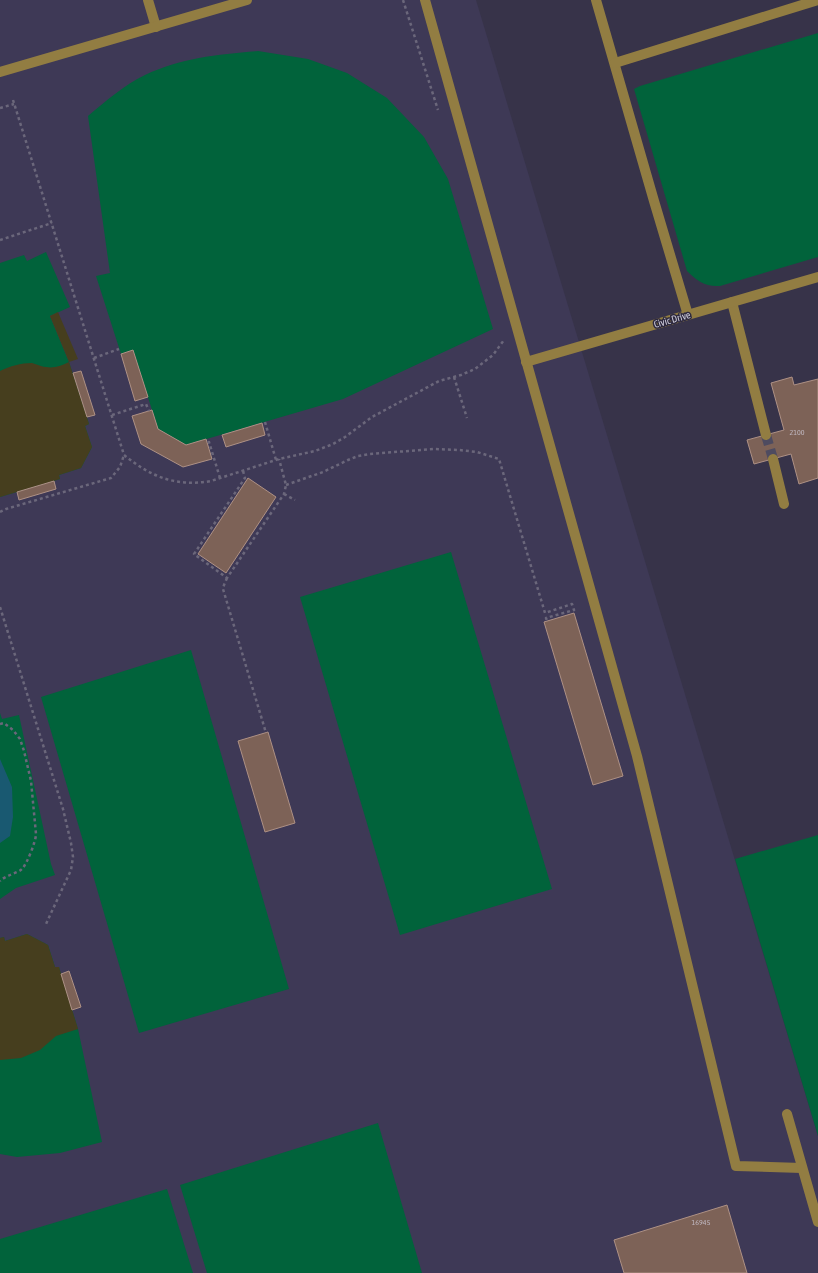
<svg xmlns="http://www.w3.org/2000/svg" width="818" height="1273" viewBox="0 0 818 1273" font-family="'Asap Condensed',sans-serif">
	<rect width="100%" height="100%" fill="#373349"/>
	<path fill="#3e3956" d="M0 0H476L818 1136V1273H0Z"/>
	<g fill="#01633b">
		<path d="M818 33V257L720 286C705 287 697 281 687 271L634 89 640 86Z"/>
		<path d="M258 51 308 59 347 73 387 98 424 137 448 179 493 329 343 399 186 445 158 429 133 350 121 354 96 276 110 273 88 116C106 101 124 85 145 75 180 58 219 54 258 51Z"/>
		<path d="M46 252 70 307 50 316 69 362 89 424 85 426 92 447 81 468 59 475 60 479 0 497V263L24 255 27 261Z"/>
		<path d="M451 552 552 889 400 935 300 597Z"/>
		<path d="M191 650 289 989 139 1033 41 697Z"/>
		<path d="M0 713 2 719 19 715 51 864 55 875 16 888 0 899Z"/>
		<path d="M818 835V1136L735 859Z"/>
		<path d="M27 934 48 945 55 967H59L61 974 78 1029 102 1142 60 1153 17 1157 0 1154V938L4 937 5 941Z"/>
		<path d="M378 1123 422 1273H207L180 1185Z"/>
		<path d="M167 1189 193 1273H0V1239Z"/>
	</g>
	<g fill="#463e1e">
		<path d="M58 312 78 359 69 362 89 424 85 426 92 447 81 468 59 475 60 479 0 497V371C10 366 21 363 32 363 35 364 38 365 41 366 52 369 59 367 69 362L50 316Z"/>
		<path d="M27 934 48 945 55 967H59L61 974 78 1029 56 1036 40 1050 21 1058 0 1060V938L4 937 5 941Z"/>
	</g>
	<path fill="#195971" d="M0 759 12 787 13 817 10 836 0 843Z"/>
	<g fill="#7d6257" stroke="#ae9185">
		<path d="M133 350 148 397 135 401 121 354Z"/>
		<path d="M81 371 95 415 87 417 73 373Z"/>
		<path d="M792 377 794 385 818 379V478L799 484 791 454 754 464 747 440 784 430 771 383Z"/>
		<path d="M152 410 158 429 186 445 206 439 212 459 183 467 141 444 132 416Z"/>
		<path d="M262 423 265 435 226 447 222 435Z"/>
		<path d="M248 478 276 497 226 573 198 554Z"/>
		<path d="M54 481 56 489 19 500 17 492Z"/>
		<path d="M574 613 623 776 593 785 544 622Z"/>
		<path d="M268 732 295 823 265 832 238 741Z"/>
		<path d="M69 971 81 1007 72 1010 61 974Z"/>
		<path d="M727 1205 747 1273H624L614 1240Z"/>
	</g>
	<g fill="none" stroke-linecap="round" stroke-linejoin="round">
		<path stroke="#4e4b60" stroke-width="10" stroke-dasharray="10 5" stroke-linecap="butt" d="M766 435 773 459"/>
		<g stroke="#6b677b" stroke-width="2.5" stroke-dasharray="3 3" stroke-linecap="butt">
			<path d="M403 0 438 110"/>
			<path d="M13 100 124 455C151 477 176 487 211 481L279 459 315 451 333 444 345 437 372 417 439 381 461 375 475 369 493 355 504 340"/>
			<path d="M0 108 14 104"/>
			<path d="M0 240 52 223"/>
			<path d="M94 358 119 349"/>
			<path d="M454 377 467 418"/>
			<path d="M112 415 146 404 149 411"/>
			<path d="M265 422 276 460"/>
			<path d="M208 443 209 442 220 478"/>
			<path d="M243 471 245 478 194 554 227 578 284 494 286 485 279 459"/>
			<path d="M286 485 323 472 348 460 358 456 370 454 433 449 459 450 477 452 499 459 545 613 572 604 574 610 546 618 547 621"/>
			<path d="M284 494 295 500"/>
			<path d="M0 512 6 509 111 478 120 467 124 455"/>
			<path d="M227 578 224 585 223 589 266 733"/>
			<path d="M0 607 63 809 71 843 73 857 71 870 46 924"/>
			<path d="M0 724 4 723 13 730 20 739 24 751 31 781 36 834C36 841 27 864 22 869 18 873 6 875 0 881"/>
		</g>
		<g stroke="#927d42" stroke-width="10">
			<path d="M148 0 156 27"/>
			<path d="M425 0 637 756 736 1166 802 1168"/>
			<path d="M596 0 654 201 688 315"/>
			<path d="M615 63 818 0"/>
			<path d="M0 72 247 0"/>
			<path d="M732 302 766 435"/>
			<path d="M526 362 818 277"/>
			<path d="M773 459 784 504"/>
			<path d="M787 1114 818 1222"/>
		</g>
	</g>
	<g text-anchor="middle" stroke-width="3" stroke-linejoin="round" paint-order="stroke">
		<g font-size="8" fill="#beb5bd">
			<text x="797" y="435">2100</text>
			<text x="701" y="1225">16945</text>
		</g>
		<g font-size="10" fill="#d3d1df" stroke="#2d293f">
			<text transform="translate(672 319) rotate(-16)" y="4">Civic Drive</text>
		</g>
	</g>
</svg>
